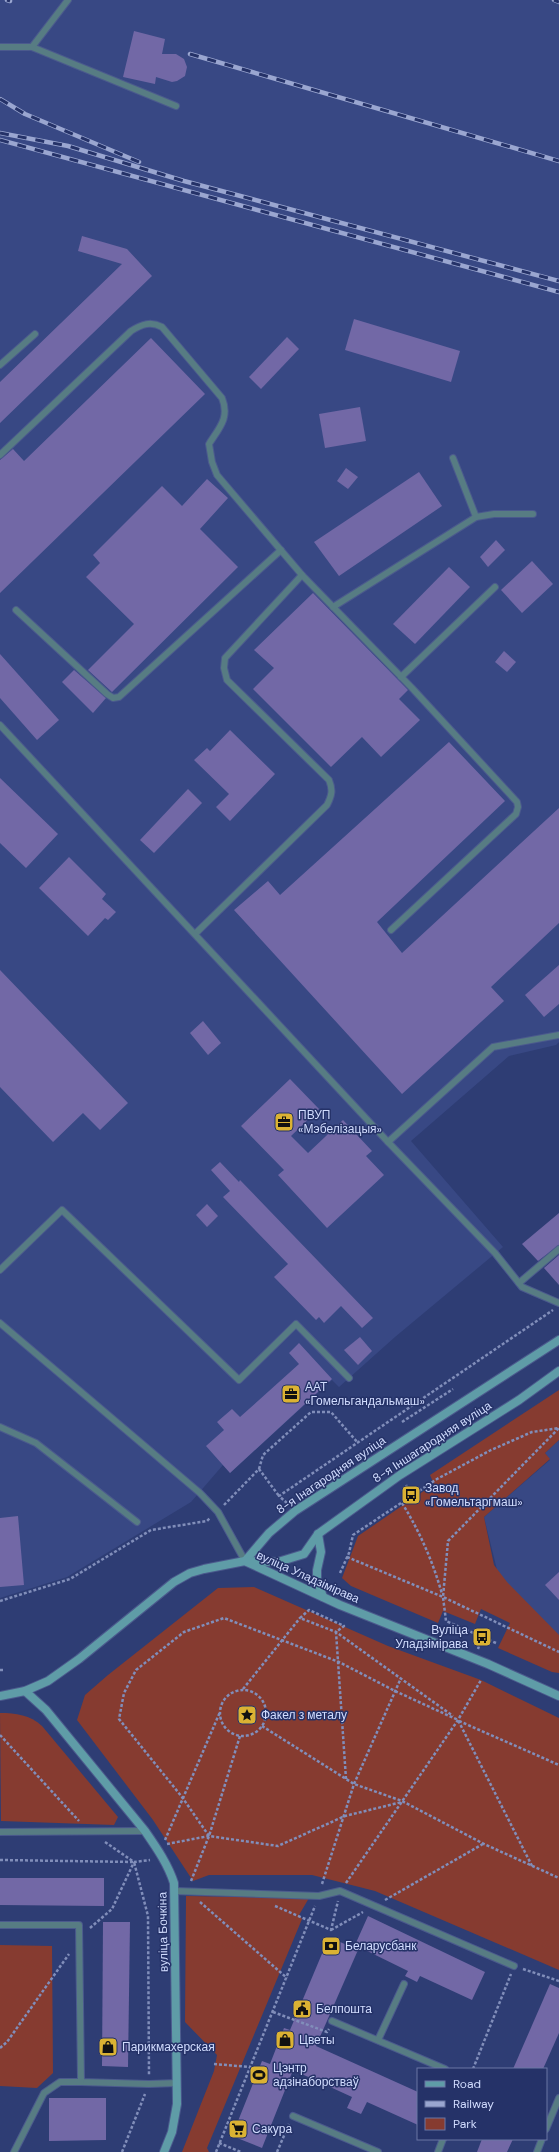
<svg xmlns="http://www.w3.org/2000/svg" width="559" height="2152" viewBox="0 0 559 2152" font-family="'DM Sans',sans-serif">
	<rect width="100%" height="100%" fill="#2e3d74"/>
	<g fill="#384884">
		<path d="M0 0H559V1042L556 1045 509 1056 411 1141 503 1247 395 1337 339 1387 332 1380 230 1473 223 1465 191 1502 67 1577 0 1598Z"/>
		<path d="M559 1440V1640L502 1590 484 1517 550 1460 545 1453Z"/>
	</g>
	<g fill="#863b30">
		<path d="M559 1390V1440L545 1453 550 1459 484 1517 494 1565 507 1582 559 1635V1673L552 1672 498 1648 510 1623 481 1609 475 1624 443 1611 438 1623 351 1586 342 1578 358 1536 434 1484 430 1475Z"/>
		<path d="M254 1587 388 1646 481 1680 559 1718V1970L375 1891 312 1875H209L193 1881 153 1820 77 1720 85 1695 108 1675 218 1588Z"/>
		<path d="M0 1713C16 1713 30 1715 42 1726L118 1817 114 1825 1 1821Z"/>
		<path d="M186 1896 309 1898 299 1915 302 1919 207 2148 209 2152H182L214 2071 217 2055 185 2022Z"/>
		<path d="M0 1945 52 1946 53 2073 37 2088 0 2086Z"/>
	</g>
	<g fill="#7268a6">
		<path d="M134 31 165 39 162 54H176L184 59 187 67 185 76 177 81 172 82 156 77 155 84 123 77Z"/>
		<path d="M82 236 127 249 152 276 0 423V382L122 264 78 251Z"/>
		<path d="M354 319 460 351 451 382 345 350Z"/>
		<path d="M287 337 299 349 261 389 249 377Z"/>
		<path d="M151 338 205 394 0 593V460L13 449 24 461Z"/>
		<path d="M360 407 366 441 325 448 319 414Z"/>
		<path d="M346 468 358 477 348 489 337 481Z"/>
		<path d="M419 472 442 506 339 576 314 542Z"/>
		<path d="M207 479 228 498 200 529 238 567 112 692 88 670 134 624 86 577 100 563 93 555 162 486 182 506Z"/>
		<path d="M496 540 505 550 488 567 480 557Z"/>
		<path d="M532 561 553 584 522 613 501 590Z"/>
		<path d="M449 567 470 587 415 644 393 624Z"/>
		<path d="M313 593 408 690 399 699 420 720 381 757 362 737 331 767 253 689 274 668 254 650Z"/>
		<path d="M504 651 516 662 507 672 495 662Z"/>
		<path d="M0 654 59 720 37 740 0 698Z"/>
		<path d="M74 670 106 698 93 713 62 682Z"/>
		<path d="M230 730 275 774 230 821 216 807 229 794 194 760 207 748 210 751Z"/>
		<path d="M449 742 505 801 377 922 402 953 559 808V923L491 987 504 1001 402 1094 234 910 268 881 280 895Z"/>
		<path d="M0 778 58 834 26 868 0 843Z"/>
		<path d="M188 789 202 803 154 853 140 840Z"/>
		<path d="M69 857 106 894 102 899 116 912 108 920 105 918 88 936 39 888Z"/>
		<path d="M559 965V1004L544 1017 525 995Z"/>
		<path d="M0 970 128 1103 100 1130 83 1113 53 1142 0 1087Z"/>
		<path d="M203 1021 221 1043 208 1055 190 1033Z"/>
		<path d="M290 1079 319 1109 291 1136 308 1153 343 1120 372 1151 366 1156 384 1175 327 1228 278 1175 284 1170 241 1126Z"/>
		<path d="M220 1162 239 1182 240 1180 373 1318 362 1328 341 1306 324 1323 319 1317 316 1320 274 1277 288 1264 223 1197 230 1191 211 1170Z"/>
		<path d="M207 1204 218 1216 207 1227 196 1215Z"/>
		<path d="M559 1213V1245L538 1261 522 1244Z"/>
		<path d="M559 1255V1285L544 1268Z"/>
		<path d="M360 1337 372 1351 358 1365 344 1350Z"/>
		<path d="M299 1343 332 1379 230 1473 206 1446 224 1430 217 1422 232 1409 240 1417 299 1364 289 1353Z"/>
		<path d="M18 1516 24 1585 0 1587V1518Z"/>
		<path d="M559 1572V1600L545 1585Z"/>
		<path d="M0 1878H104V1906L0 1905Z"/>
		<path d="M368 1916 485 1972 472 2000 420 1976 417 1982 405 1976 408 1971 355 1945Z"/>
		<path d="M103 1922H130L128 2067 102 2066Z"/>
		<path d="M329 1937 358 1950 316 2046 418 2092V2125L367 2102 361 2114 347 2108 352 2097 293 2070 262 2148 232 2136 262 2061 270 2064 284 2028 290 2030Z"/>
		<path d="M550 1984 559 1988V2033L543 2069H513Z"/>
		<path d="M49 2098H106V2140L49 2141Z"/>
		<path d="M482 2139H513L507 2152H477Z"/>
	</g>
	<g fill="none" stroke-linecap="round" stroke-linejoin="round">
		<g stroke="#4b5a8d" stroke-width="8">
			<g id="lane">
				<path d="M0 47H32L176 106"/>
				<path d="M32 47 68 0"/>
				<path d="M0 365 35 334"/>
				<path d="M0 455 131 331C142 324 151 321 162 327L222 398C230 418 219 428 209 444L212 462 217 475 302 575 225 658 224 668 227 680 329 780C333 790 332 795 327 805L195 934"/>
				<path d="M453 458 476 517"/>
				<path d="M302 575 412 688 517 802 518 807 516 814 391 930"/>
				<path d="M333 607 476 517 494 514H533"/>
				<path d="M16 610 107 694 113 698 119 697 281 550"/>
				<path d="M401 677 495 587"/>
				<path d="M0 725 388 1142 495 1253 522 1287 559 1303"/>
				<path d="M388 1142 493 1047 559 1035"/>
				<path d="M0 1270 62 1210 239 1380 296 1324 349 1378"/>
				<path d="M519 1283 559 1249"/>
				<path d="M0 1323 200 1493 218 1512 245 1561"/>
				<path d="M0 1427 36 1443 137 1522"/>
				<path d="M0 1832 145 1831"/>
				<path d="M175 1891 319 1896 340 1891 514 1966"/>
				<path d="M0 1925H79L81 2082 149 2084 177 2083"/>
				<path d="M332 2021 445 2069"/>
				<path d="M378 2040 404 1984"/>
				<path d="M293 2116 378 2152"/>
				<path d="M546 2129 559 2098"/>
				<path d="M14 2152 44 2093 60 2082H81"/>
				<path d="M438 2152 443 2139"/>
				<path d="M537 2152 542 2139"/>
			</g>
		</g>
		<g stroke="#4b5a8d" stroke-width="10">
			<g id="secondary">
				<path d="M318 1534 321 1552 317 1570V1579L323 1597"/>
				<path d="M245 1561 269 1533 295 1511 559 1340"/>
				<path d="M247 1562 340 1605 488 1664 559 1696"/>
				<path d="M25 1691 46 1710 145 1831C156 1847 168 1864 174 1883L177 2104 172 2132 164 2152"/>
				<path d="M0 1696 25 1691 48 1681 79 1659 174 1582 190 1573 204 1569 245 1561 278 1562 304 1554 318 1534 400 1475 519 1400 559 1371"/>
			</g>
		</g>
		<g stroke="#818eba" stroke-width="2.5" stroke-dasharray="3 2" stroke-linecap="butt">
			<path d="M402 1422 453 1389"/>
			<path d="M259 1469 263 1455 311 1412H331L358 1443"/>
			<path d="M406 1485 411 1495"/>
			<path d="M287 1503 279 1496 553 1310"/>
			<path d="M402 1503C420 1532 433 1562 442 1594"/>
			<path d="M224 1505 259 1469 279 1496"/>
			<path d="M347 1557 443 1597 559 1652"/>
			<path d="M340 1573 349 1553 353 1535 437 1479 491 1450 532 1432 559 1428"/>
			<path d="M0 1601 70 1579 151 1530 207 1521 210 1518"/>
			<path d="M496 1643 446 1621 443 1597 448 1541 559 1428"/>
			<path d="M478 1649 482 1637"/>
			<path d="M0 1670H4"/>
			<path d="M243 1689 300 1618"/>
			<circle cx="243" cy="1713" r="23"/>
			<path d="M459 1721 559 1765"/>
			<path d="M262 1726 354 1784 402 1801 484 1844 559 1878"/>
			<path d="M0 1735 79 1821"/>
			<path d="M346 1779 336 1632 344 1626 309 1610 300 1618 336 1632 453 1716"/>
			<path d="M209 1836 182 1797 119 1719 124 1693 136 1670 184 1632 224 1618 339 1662 395 1691 458 1720 532 1866"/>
			<path d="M165 1840 220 1712"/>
			<path d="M105 1842 134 1862 150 1860"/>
			<path d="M167 1844 209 1836 278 1846 345 1816 402 1802"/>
			<path d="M0 1860 134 1862 148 1916 149 2075"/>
			<path d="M191 1881 209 1836 240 1736"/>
			<path d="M346 1883 458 1720 481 1680"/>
			<path d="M322 1884 354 1784 401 1678"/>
			<path d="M385 1900 483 1844"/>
			<path d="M200 1902 287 1978"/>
			<path d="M275 1906 331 1930 338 1901"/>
			<path d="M90 1928 112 1909 134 1862"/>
			<path d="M331 1930 363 1912"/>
			<path d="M523 1969 559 1981"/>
			<path d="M273 2012 327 2032 329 2029"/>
			<path d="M0 2048 7 2042 69 1954"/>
			<path d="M214 2064 250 2067"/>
			<path d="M473 2069 511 1974"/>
			<path d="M219 2143 241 2152"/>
			<path d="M122 2152 145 2094"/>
			<path d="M216 2152 315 1906"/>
			<path d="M277 2152 289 2124"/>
		</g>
		<use href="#lane" stroke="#577c83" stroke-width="6"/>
		<use href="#secondary" stroke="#5f9ca7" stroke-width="8"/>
		<g stroke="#9aa6d0" stroke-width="4.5">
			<g id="rail">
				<path d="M7 0 10 1"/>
				<path d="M554 0 559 2"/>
				<path d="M190 54 559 161"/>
				<path d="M0 99 25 114 139 162"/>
				<path d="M0 133 68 146 184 181 559 281"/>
				<path d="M0 140 559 292"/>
			</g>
		</g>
		<use href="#rail" stroke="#253268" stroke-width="3" stroke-dasharray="9" stroke-linecap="butt"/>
	</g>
	<defs>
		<g id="office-square" transform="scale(1)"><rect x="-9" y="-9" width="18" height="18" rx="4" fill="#dbb233" stroke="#253268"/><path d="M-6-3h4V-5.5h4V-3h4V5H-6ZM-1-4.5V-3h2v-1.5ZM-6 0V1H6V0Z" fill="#111"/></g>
		<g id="bus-square" transform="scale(1)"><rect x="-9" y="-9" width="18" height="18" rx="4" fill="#dbb233" stroke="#253268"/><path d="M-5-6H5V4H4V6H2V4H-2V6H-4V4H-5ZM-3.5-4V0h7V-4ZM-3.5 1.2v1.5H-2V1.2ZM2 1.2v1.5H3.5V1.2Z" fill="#111"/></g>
		<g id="sight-square" transform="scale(1)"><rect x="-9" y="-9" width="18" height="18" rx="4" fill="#dbb233" stroke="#253268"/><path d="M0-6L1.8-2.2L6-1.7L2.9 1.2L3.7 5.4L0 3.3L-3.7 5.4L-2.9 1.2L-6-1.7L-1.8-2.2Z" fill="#111"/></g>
		<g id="bank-square" transform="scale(1)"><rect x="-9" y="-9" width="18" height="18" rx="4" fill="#dbb233" stroke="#253268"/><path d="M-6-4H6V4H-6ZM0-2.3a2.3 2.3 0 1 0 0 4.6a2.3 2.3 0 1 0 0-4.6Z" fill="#111"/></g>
		<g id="civic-square" transform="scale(1)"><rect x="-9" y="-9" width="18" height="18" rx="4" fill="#dbb233" stroke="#253268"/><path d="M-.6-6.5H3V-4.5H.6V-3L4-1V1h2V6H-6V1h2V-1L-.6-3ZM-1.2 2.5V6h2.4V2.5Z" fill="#111"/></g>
		<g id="shop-square" transform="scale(1)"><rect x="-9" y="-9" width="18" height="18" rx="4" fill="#dbb233" stroke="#253268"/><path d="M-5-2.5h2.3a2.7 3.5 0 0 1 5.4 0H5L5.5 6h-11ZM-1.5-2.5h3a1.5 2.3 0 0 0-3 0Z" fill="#111"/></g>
		<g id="stadium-square" transform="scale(1)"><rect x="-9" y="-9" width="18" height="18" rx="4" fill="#dbb233" stroke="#253268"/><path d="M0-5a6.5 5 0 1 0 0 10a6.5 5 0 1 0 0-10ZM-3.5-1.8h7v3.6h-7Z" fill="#111"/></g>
		<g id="supermarket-square" transform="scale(1)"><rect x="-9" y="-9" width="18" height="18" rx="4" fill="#dbb233" stroke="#253268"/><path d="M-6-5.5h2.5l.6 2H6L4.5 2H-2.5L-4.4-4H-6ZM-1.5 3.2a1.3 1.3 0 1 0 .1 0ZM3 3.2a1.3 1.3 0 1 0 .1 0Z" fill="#111"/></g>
	</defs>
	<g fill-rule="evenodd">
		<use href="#office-square" x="284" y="1122"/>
		<use href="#office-square" x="291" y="1394"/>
		<use href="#bus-square" x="411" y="1495"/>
		<use href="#bus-square" x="482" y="1637"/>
		<use href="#sight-square" x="247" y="1715"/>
		<use href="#bank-square" x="331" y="1946"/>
		<use href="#civic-square" x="302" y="2009"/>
		<use href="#shop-square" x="285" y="2040"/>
		<use href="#shop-square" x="108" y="2047"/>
		<use href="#stadium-square" x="259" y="2075"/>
		<use href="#supermarket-square" x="238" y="2129"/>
	</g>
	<g text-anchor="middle" stroke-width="3" stroke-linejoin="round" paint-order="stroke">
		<g font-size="12" fill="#d1dcfe" stroke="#253268" text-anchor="start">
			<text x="298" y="1119">ПВУП<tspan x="298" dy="14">«Мэбелізацыя»</tspan></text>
			<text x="305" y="1391">ААТ<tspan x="305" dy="14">«Гомельгандальмаш»</tspan></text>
			<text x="425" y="1492">Завод<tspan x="425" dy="14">«Гомельтаргмаш»</tspan></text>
			<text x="468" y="1634" text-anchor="end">Вуліца<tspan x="468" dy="14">Уладзімірава</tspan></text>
			<text x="261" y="1719">Факел з металу</text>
			<text x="345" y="1950">Беларусбанк</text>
			<text x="316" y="2013">Белпошта</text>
			<text x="299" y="2044">Цветы</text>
			<text x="122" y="2051">Парикмахерская</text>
			<text x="273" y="2072">Цэнтр<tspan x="273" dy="14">адзінаборстваў</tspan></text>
			<text x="252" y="2133">Сакура</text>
		</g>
		<g font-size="12" fill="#d1dcfe" stroke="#253268">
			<text transform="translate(432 1442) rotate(-33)" y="4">8-я Іншагародняя вуліца</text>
			<text transform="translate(331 1475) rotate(-34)" y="4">8-я Інагародняя вуліца</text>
			<text transform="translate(308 1577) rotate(24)" y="4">вуліца Уладзімірава</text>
			<text transform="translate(163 1932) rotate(-91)" y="4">вуліца Бочкіна</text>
		</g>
	</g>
	<rect x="417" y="2068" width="130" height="72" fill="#253268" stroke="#6a76a4"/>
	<rect x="425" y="2081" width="20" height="6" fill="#5f9ca7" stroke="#6a76a4"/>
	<text x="453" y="2088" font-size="12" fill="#d1dcfe">Road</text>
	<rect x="425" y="2101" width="20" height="6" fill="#9aa6d0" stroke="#6a76a4"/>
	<text x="453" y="2108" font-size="12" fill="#d1dcfe">Railway</text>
	<rect x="425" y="2118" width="20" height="12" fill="#863b30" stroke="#6a76a4"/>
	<text x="453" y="2128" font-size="12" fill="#d1dcfe">Park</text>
</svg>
